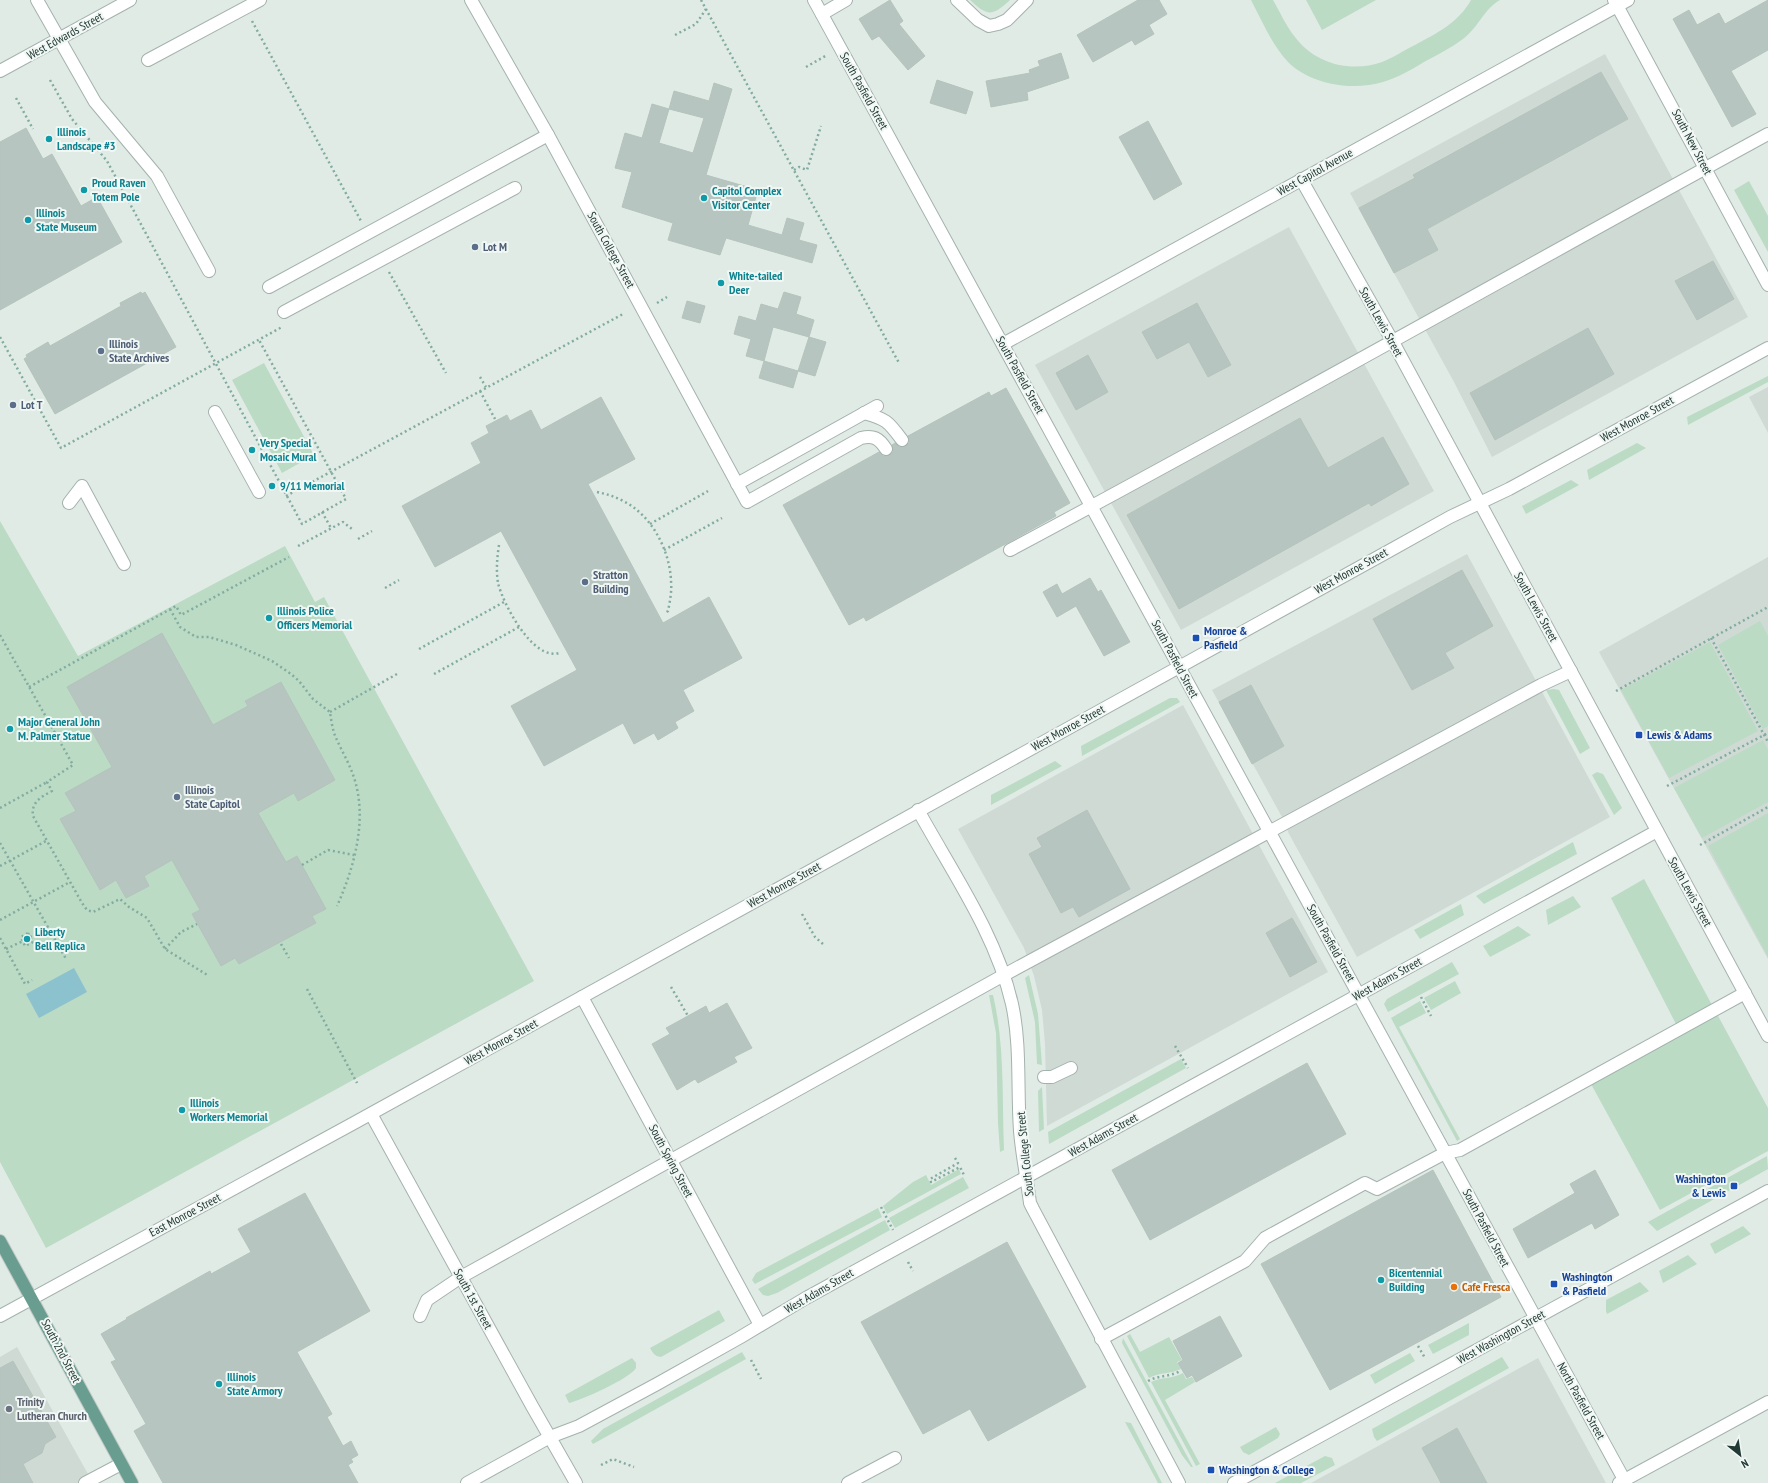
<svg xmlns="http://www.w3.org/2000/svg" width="1768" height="1483" viewBox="0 0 1768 1483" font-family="'PT Sans Narrow',sans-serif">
	<rect width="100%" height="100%" fill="#e1ebe6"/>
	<g fill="#cfdad5">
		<path d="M1605 54 1748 317 1492 457 1454 382 1350 193Z"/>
		<path d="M1289 227 1434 491 1181 630 1035 365Z"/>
		<path d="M1768 387V433L1749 397Z"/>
		<path d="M1467 554 1610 817 1357 957 1289 834 1282 817 1212 690Z"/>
		<path d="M1768 557V959L1599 652Z"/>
		<path d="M1183 705 1328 972 1047 1126 1045 1044 1042 1010 1034 976 1024 948 958 829Z"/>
		<path d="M17 1347 93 1483H0V1357Z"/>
		<path d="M1538 1358 1606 1483H1311Z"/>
	</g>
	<g fill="#bbdbc4">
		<path d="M970 0H1010C992 17 987 16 970 0Z"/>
		<path d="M1251 0H1273C1280 12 1286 26 1295 37 1315 64 1351 73 1382 62 1393 58 1404 50 1415 45 1437 33 1458 23 1471 0H1500C1484 9 1478 28 1463 39 1451 48 1437 55 1424 62 1411 70 1397 78 1383 82 1353 91 1311 85 1288 62 1272 45 1262 21 1251 0Z"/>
		<path d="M1306 0H1376L1322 30Z"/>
		<path d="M1749 181 1768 216V252L1734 190Z"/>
		<path d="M264 363 314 455 282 473 232 380Z"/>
		<path d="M1768 376V382L1688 425 1687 417Z"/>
		<path d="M1637 443 1646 448 1589 480 1587 470Z"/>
		<path d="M1571 480 1579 485 1526 514 1522 506Z"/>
		<path d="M0 521 78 656 285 546 315 602 324 597 534 981 46 1248 0 1162Z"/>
		<path d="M1760 621 1768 636V726L1763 729 1718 645Z"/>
		<path d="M1710 642 1758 731 1669 778 1621 690Z"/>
		<path d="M1554 689 1559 690 1590 748 1580 754 1546 690Z"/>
		<path d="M1170 698H1177L1180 702 1082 756 1081 746Z"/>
		<path d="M1763 740 1768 750V802L1702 838 1674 788Z"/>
		<path d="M1055 761 1062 766 991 805V795Z"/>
		<path d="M1597 772 1603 774 1622 808 1614 815 1592 775Z"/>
		<path d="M1768 813V957L1708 846Z"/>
		<path d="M1573 842 1577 854 1484 904 1476 896Z"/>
		<path d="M1644 879 1712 1005 1676 1024 1611 898Z"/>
		<path d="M1573 896 1581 907 1548 925 1546 910Z"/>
		<path d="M1461 904 1464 915 1420 939 1414 930Z"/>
		<path d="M1518 926 1531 935 1490 957 1483 946Z"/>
		<path d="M1452 962 1459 974 1388 1012 1384 1004 1387 999Z"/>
		<path d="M1029 975 1038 1014 1042 1065 1037 1064 1035 1022 1025 978Z"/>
		<path d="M1455 981 1461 993 1431 1010 1424 998Z"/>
		<path d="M989 995H993C1005 1045 1002 1099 1004 1150L1000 1152 998 1123 996 1033Z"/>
		<path d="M1420 1001 1426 1013 1399 1027 1460 1139 1457 1141 1391 1018Z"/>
		<path d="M1717 1014 1768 1108V1151L1660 1210 1591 1084Z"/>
		<path d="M1181 1059 1186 1068 1049 1144 1048 1132Z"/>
		<path d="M1042 1087 1044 1129 1039 1132 1038 1091Z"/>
		<path d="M1767 1156 1768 1169 1657 1231 1648 1222Z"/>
		<path d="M959 1169 961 1174 887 1214 883 1206 913 1182 926 1175 931 1185Z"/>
		<path d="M963 1177 969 1188 895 1228 889 1218Z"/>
		<path d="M878 1208 882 1217 755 1284 752 1280 756 1273Z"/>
		<path d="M885 1220 890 1230 777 1293 768 1296 763 1295 758 1289Z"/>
		<path d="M1743 1226 1751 1234 1715 1254 1710 1244Z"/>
		<path d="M1688 1255 1697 1264 1663 1283 1659 1271Z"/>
		<path d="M1640 1282 1649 1291 1607 1314 1606 1311V1300Z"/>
		<path d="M719 1310 725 1321 661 1357C654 1356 653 1353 650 1348Z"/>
		<path d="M1469 1323V1335L1433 1354 1428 1345Z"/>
		<path d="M1130 1334 1140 1352 1169 1337 1182 1360 1177 1362 1181 1369C1170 1374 1161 1372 1149 1378L1127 1336Z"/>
		<path d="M1123 1338 1193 1467H1191L1182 1455 1122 1343Z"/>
		<path d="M742 1352 746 1359 593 1444 591 1441 603 1429Z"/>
		<path d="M1410 1353 1415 1361 1375 1384 1370 1375Z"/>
		<path d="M1502 1357 1509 1368 1377 1441 1374 1437 1372 1429Z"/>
		<path d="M632 1358 636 1363V1368C629 1379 582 1400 569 1403L565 1395Z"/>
		<path d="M1183 1373 1186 1379 1192 1377 1195 1382 1165 1400 1200 1464 1196 1466 1151 1382C1161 1377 1172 1379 1183 1373Z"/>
		<path d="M1125 1422 1131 1423 1162 1483H1158Z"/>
		<path d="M1276 1427 1280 1434 1278 1438 1249 1455 1243 1452 1240 1447Z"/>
		<path d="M1325 1456 1332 1458 1335 1465 1301 1483H1275Z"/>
	</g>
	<path fill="#8cc2cd" d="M74 968 87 992 39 1018 26 994Z"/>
	<g fill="#b6c5bf" stroke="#b4c4bd" fill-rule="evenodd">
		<path d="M890 0 903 21 899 24 925 56 908 70 879 36 872 40 859 19Z"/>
		<path d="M1138 0H1159L1167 14 1149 25 1154 34 1135 45 1132 40 1093 62 1077 35Z"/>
		<path d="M1768 0V50L1731 71 1756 114 1732 127 1673 19 1689 10 1697 25 1719 13 1725 24Z"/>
		<path d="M1061 53 1069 78 1027 92 1028 100 991 107 986 81 1030 73 1029 70 1040 66 1038 61Z"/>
		<path d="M1601 72 1628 119 1427 229 1438 250 1394 273 1359 208 1415 178 1413 175Z"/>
		<path d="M937 80 973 92 966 114 930 103Z"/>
		<path d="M714 83 732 89 706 175 758 190 748 225 782 235 787 218 804 223 799 240 817 245 812 263 726 238 720 255 668 240 673 223 622 207 632 172 615 168 625 133 642 138 652 104 669 109 674 91 709 101ZM669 109 704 118 693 153 659 143Z"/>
		<path d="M1148 121 1182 184 1154 200 1119 137Z"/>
		<path d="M26 128 43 159 52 154 81 206 97 197 122 242 0 310V142Z"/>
		<path d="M1713 261 1734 299 1697 320 1675 281Z"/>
		<path d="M141 292 142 294 145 292 176 347 55 414 24 359 27 357 26 355 48 342 50 346 121 306 120 303Z"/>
		<path d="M784 292 801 297 796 314 814 320 809 337 826 342 815 376 798 371 793 388 759 378 764 361 746 356 751 339 734 334 739 316 756 321 761 304 778 309ZM773 327 809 337 798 371 764 361Z"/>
		<path d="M687 301 705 306 700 323 682 318Z"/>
		<path d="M1197 303 1231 365 1208 377 1189 342 1157 359 1142 332Z"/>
		<path d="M1588 328 1614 374 1495 440 1470 393Z"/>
		<path d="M1088 355 1108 392 1076 410 1056 373Z"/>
		<path d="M1006 388 1070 503 1054 512 1056 516 866 621 864 617 849 625 783 505 879 452 883 456 890 455 893 452 892 445 895 443 899 447 906 446 909 443 908 436 989 392 991 396Z"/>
		<path d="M601 397 635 459 588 484 663 623 709 597 742 658 683 690 694 711 675 722 678 728 658 740 654 733 634 744 623 723 544 766 511 706 577 670 501 531 435 567 402 506 481 463 471 443 489 433 486 426 507 415 510 421 531 410 541 430Z"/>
		<path d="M1300 418 1328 468 1383 437 1409 484 1371 506 1369 503 1179 609 1127 515Z"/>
		<path d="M1462 570 1493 626 1445 653 1454 668 1412 690 1373 619Z"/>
		<path d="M1090 578 1098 592 1101 590 1130 642 1104 656 1076 606 1057 617 1043 592 1057 584 1062 594Z"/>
		<path d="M162 633 213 725 248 706 245 701 281 682 335 780 298 801 294 793 258 813 286 862 297 856 326 909 312 916 316 923 239 964 235 958 221 966 192 914 200 910 172 860 144 876 149 886 126 898 116 880 100 890 60 819 76 811 65 793 112 767 67 687Z"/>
		<path d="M1251 685 1284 746 1252 764 1219 702Z"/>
		<path d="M1087 810 1130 889 1079 917 1073 907 1061 913 1029 854 1042 847 1037 838Z"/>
		<path d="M1292 918 1317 962 1290 977 1266 933Z"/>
		<path d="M727 1003 752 1048 734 1057 737 1062 698 1083 695 1079 677 1090 652 1044 670 1034 666 1028 706 1006 709 1013Z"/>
		<path d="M1307 1063 1346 1134 1150 1240 1112 1170Z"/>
		<path d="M1433 1170 1501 1297 1330 1390 1261 1264Z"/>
		<path d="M1595 1170 1619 1215 1595 1229 1592 1223 1528 1258 1513 1229 1575 1193 1570 1184Z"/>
		<path d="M305 1193 370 1311 297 1352 332 1414 327 1417 343 1446 351 1441 358 1455 351 1459 353 1462 348 1465 358 1483H163L134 1431 146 1424 111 1362 116 1360 101 1334 127 1319 126 1318 210 1271 211 1274 251 1252 238 1229Z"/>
		<path d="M1007 1242 1086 1387 988 1441 970 1409 923 1434 861 1322Z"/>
		<path d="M1220 1316 1242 1356 1196 1382 1192 1375 1187 1378 1178 1363 1183 1360 1173 1341Z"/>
		<path d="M13 1361 56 1437 45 1444 42 1453 23 1464 33 1483H0V1368Z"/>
		<path d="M1457 1428 1487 1483H1441L1422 1448Z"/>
	</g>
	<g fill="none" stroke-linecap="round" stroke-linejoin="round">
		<g stroke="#a4b2ad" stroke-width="14">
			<g id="minor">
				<path d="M37 0 95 102 157 176 209 271"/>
				<path d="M471 0 548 135 747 502 861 438C873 435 879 438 886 449"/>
				<path d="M814 0 1626 1483"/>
				<path d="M957 0 978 20 989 26 998 24 1007 20 1027 0"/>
				<path d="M1614 0 1768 285"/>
				<path d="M822 14 846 0"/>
				<path d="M148 60 260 0"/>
				<path d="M0 71 130 0"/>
				<path d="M1301 179 1393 342 1768 1036"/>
				<path d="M269 287 548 135"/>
				<path d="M284 312 515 188"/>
				<path d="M1003 344 1628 0"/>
				<path d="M215 412 259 492"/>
				<path d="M864 413C886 419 888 421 902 440"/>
				<path d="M737 484 877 406"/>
				<path d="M69 503 82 486 124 564"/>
				<path d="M1010 550C1265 414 1515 272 1768 134"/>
				<path d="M918 810C952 872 996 934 1012 1004 1021 1045 1017 1088 1020 1131 1022 1155 1027 1179 1030 1203L1033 1209 1179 1483"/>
				<path d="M582 997 760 1325"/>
				<path d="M1044 1077H1052L1071 1068"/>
				<path d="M371 1114 532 1406 576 1483"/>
				<path d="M0 1316 354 1123 1389 551 1450 517 1509 489 1768 348"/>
				<path d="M420 1316 427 1300 461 1277 1004 975 1541 685 1571 671"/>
				<path d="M1101 1339 1245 1261 1265 1238 1365 1183 1377 1189 1445 1153 1460 1150 1745 993"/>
				<path d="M85 1483 121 1464"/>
				<path d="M467 1483 550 1437 579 1426 657 1384 739 1338 806 1298 1657 831"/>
				<path d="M848 1483 895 1458"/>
				<path d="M1234 1483 1768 1191"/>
				<path d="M1619 1483 1768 1402"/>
			</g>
		</g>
		<g stroke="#c1c8c6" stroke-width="14">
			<path id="major" d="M0 1241 132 1483"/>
		</g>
		<g stroke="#83aca0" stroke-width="2.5" stroke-dasharray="2 3" stroke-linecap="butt">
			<path d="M701 0 899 363"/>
			<path d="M252 21 361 221"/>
			<path d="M675 35 696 24 706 9"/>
			<path d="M806 67 827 55"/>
			<path d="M50 80 72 119 107 161 302 524 346 499 259 340"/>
			<path d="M16 98 33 129"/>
			<path d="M794 170 799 167 807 170 821 126"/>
			<path d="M389 272 446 373"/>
			<path d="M657 303 667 297"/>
			<path d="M0 337 61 448 282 327"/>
			<path d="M480 377 486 387"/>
			<path d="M480 391 495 419"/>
			<path d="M597 492C607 494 616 497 625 502 652 516 670 551 671 581 672 591 670 601 668 611L665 613"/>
			<path d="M286 496 623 314"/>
			<path d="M322 512 331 528"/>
			<path d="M650 524 708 491"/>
			<path d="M358 539 372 531"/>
			<path d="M499 545C497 558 496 570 498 583 503 604 533 661 559 653"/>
			<path d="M298 546 343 522 352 529"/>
			<path d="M664 550 722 518"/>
			<path d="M385 588 399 580"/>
			<path d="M170 609 180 627 196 637H209L236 645 272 661 291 674 299 681 313 699 330 712C331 719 332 726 334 733 339 746 347 759 352 772 369 815 355 866 337 906"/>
			<path d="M0 635 73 765 47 782 52 791C41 797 31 802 33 816L82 903 87 910 93 912 120 899 129 907 147 918 165 949 209 976"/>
			<path d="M1711 638 1768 742"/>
			<path d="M419 649 504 602"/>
			<path d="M434 674 519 627"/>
			<path d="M29 687 176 606 181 615 289 557"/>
			<path d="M1616 691 1768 607"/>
			<path d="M330 712 397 674"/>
			<path d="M1667 786 1768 733"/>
			<path d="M0 808 47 782"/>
			<path d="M0 843 66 959"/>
			<path d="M1700 845 1768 807"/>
			<path d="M302 865 328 850 354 855"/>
			<path d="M0 866 46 841"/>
			<path d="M802 914 815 937 823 944"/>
			<path d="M0 920 70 882"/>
			<path d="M28 933 33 942 25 946 21 937Z"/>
			<path d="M30 937 48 927"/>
			<path d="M0 938 25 984 32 980"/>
			<path d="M281 944 289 958"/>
			<path d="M6 949 23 941"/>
			<path d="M165 949 181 932 197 924"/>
			<path d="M671 987 688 1016"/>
			<path d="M307 989 357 1083"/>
			<path d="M1421 997 1431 1016"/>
			<path d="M1175 1046 1188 1068"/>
			<path d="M955 1158 958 1163 930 1179 931 1182 960 1167 964 1175"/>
			<path d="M881 1207 893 1230"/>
			<path d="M908 1262 913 1271"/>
			<path d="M1418 1346 1425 1358"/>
			<path d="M751 1360 761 1379"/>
			<path d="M1148 1381C1159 1375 1170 1377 1180 1371"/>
			<path d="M601 1465 613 1459 634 1467"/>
		</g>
		<use href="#minor" stroke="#fff" stroke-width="12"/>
		<use href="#major" stroke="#689d90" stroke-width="12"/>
	</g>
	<g fill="#0f9aa8" stroke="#f1f7f4" stroke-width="1.5">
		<circle cx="49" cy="139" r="4"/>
		<circle cx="84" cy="190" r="4"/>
		<circle cx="704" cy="198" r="4"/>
		<circle cx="28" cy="220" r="4"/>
		<circle cx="721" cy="283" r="4"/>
		<circle cx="252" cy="450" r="4"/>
		<circle cx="272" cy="486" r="4"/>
		<circle cx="269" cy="618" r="4"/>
		<circle cx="10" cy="729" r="4"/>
		<circle cx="27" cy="939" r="4"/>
		<circle cx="182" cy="1110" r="4"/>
		<circle cx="1381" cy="1280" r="4"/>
		<circle cx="219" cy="1384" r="4"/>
	</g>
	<g fill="#5c6f8a" stroke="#f1f7f4" stroke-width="1.5">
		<circle cx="475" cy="247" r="4"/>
		<circle cx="101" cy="351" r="4"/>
		<circle cx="13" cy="405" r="4"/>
		<circle cx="585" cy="582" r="4"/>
		<circle cx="177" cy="797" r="4"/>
	</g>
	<g fill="#1a4fb4" stroke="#f1f7f4" stroke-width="1.5">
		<rect x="1192" y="634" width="8" height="8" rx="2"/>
		<rect x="1635" y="731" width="8" height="8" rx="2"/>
		<rect x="1730" y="1182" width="8" height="8" rx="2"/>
		<rect x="1550" y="1280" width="8" height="8" rx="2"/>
		<rect x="1207" y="1466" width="8" height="8" rx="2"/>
	</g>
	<circle fill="#e8710a" stroke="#f1f7f4" stroke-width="1.5" cx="1454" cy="1287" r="4"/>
	<circle fill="#6b7280" stroke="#f1f7f4" stroke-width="1.5" cx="9" cy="1409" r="4"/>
	<g text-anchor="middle" stroke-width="4" stroke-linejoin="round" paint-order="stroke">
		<g font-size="12" fill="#223a34" stroke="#f1f7f4">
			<text transform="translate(65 36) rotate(-29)" y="4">West Edwards Street</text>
			<text transform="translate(864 91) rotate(61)" y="4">South Pasfield Street</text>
			<text transform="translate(1692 142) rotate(62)" y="4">South New Street</text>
			<text transform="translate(1315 172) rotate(-29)" y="4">West Capitol Avenue</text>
			<text transform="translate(611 250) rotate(61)" y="4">South College Street</text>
			<text transform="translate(1381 322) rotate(61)" y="4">South Lewis Street</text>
			<text transform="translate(1020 375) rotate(61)" y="4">South Pasfield Street</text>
			<text transform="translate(1637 419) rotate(-29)" y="4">West Monroe Street</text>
			<text transform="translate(1351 571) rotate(-29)" y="4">West Monroe Street</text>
			<text transform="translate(1536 607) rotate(61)" y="4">South Lewis Street</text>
			<text transform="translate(1175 659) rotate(62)" y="4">South Pasfield Street</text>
			<text transform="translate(1068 728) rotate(-29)" y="4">West Monroe Street</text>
			<text transform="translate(784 885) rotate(-29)" y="4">West Monroe Street</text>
			<text transform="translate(1690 892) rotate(61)" y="4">South Lewis Street</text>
			<text transform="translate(1331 943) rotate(61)" y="4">South Pasfield Street</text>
			<text transform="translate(1387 979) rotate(-29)" y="4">West Adams Street</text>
			<text transform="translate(501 1042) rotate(-29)" y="4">West Monroe Street</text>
			<text transform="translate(1103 1135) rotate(-29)" y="4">West Adams Street</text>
			<text transform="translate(1025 1154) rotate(-96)" y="4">South College Street</text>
			<text transform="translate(671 1161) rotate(62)" y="4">South Spring Street</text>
			<text transform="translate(185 1215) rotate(-28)" y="4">East Monroe Street</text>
			<text transform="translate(1486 1228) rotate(62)" y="4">South Pasfield Street</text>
			<text transform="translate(819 1291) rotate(-30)" y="4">West Adams Street</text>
			<text transform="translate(473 1299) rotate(61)" y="4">South 1st Street</text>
			<text transform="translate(1501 1337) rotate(-29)" y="4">West Washington Street</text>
			<text transform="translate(61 1351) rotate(62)" y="4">South 2nd Street</text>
			<text transform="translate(1581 1401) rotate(61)" y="4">North Pasfield Street</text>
		</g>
		<g font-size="12" font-weight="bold" fill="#0d838f" stroke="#f1f7f4" text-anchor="start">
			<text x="57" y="136">Illinois<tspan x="57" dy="14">Landscape #3</tspan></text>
			<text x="92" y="187">Proud Raven<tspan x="92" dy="14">Totem Pole</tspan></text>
			<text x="712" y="195">Capitol Complex<tspan x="712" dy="14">Visitor Center</tspan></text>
			<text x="36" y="217">Illinois<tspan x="36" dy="14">State Museum</tspan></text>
			<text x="729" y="280">White-tailed<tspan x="729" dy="14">Deer</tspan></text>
			<text x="260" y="447">Very Special<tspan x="260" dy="14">Mosaic Mural</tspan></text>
			<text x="280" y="490">9/11 Memorial</text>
			<text x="277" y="615">Illinois Police<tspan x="277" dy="14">Officers Memorial</tspan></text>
			<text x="18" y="726">Major General John<tspan x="18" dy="14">M. Palmer Statue</tspan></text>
			<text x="35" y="936">Liberty<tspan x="35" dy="14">Bell Replica</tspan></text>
			<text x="190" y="1107">Illinois<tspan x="190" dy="14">Workers Memorial</tspan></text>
			<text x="1389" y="1277">Bicentennial<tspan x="1389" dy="14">Building</tspan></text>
			<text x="227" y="1381">Illinois<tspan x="227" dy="14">State Armory</tspan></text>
		</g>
		<g font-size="12" font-weight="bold" fill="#4e5e75" stroke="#f1f7f4" text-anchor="start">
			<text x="483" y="251">Lot M</text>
			<text x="109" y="348">Illinois<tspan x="109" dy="14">State Archives</tspan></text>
			<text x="21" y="409">Lot T</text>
			<text x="593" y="579">Stratton<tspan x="593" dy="14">Building</tspan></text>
			<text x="185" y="794">Illinois<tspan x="185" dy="14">State Capitol</tspan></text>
		</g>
		<g font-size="12" font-weight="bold" fill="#164399" stroke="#f1f7f4" text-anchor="start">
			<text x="1204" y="635">Monroe &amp;<tspan x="1204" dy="14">Pasfield</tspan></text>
			<text x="1647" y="739">Lewis &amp; Adams</text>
			<text x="1726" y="1183" text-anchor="end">Washington<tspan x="1726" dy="14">&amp; Lewis</tspan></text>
			<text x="1562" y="1281">Washington<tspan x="1562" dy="14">&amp; Pasfield</tspan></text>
			<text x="1219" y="1474">Washington &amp; College</text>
		</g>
		<g font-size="12" font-weight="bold" fill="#c56008" stroke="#f1f7f4" text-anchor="start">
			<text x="1462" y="1291">Cafe Fresca</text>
		</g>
		<g font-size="12" font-weight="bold" fill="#5b616d" stroke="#f1f7f4" text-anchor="start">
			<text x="17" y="1406">Trinity<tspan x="17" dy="14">Lutheran Church</tspan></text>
		</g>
	</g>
	<g transform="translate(1740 1455) rotate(150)" stroke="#f1f7f4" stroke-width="3" paint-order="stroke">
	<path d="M0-3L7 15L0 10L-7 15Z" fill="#223a34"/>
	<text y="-6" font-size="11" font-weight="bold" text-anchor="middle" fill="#223a34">N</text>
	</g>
</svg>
